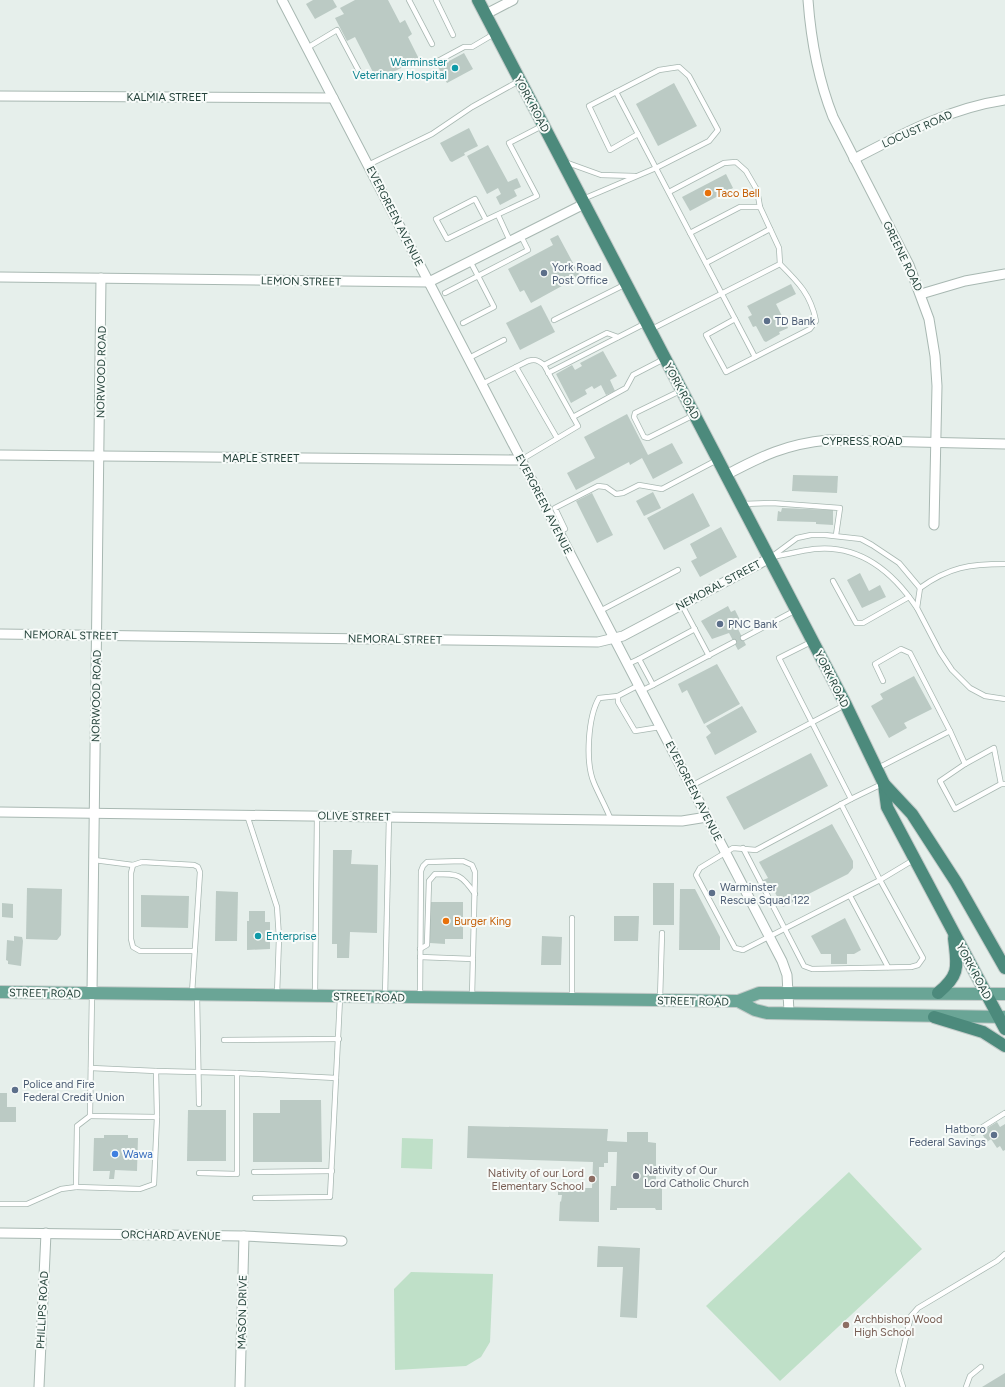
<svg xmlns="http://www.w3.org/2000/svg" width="1005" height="1387" viewBox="0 0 1005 1387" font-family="Figtree,sans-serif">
	<rect width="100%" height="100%" fill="#e6efeb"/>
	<g fill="#bfe0c8">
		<path d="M402 1138 433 1139 432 1169 401 1168Z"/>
		<path d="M849 1172 922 1249 780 1381 706 1306Z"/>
		<path d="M411 1272 493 1274 490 1342 481 1357 466 1366 395 1370 394 1289Z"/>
	</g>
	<g fill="#bbcac4">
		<path d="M313 0H333L337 7 315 19 306 4Z"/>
		<path d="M355 0H388L400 23 405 20 412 34 408 37 419 59 377 80 355 37 347 41 335 18 344 14 340 8Z"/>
		<path d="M464 53 473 69 447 83 438 67Z"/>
		<path d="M674 83 697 126 658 146 636 104Z"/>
		<path d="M469 128 478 146 464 153 465 155 452 162 450 161 440 143Z"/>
		<path d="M488 145 508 182 517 178 521 187 514 190 517 196 500 205 496 197 501 194 498 188 487 194 467 156Z"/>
		<path d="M726 174 733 188 690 211 682 197Z"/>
		<path d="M558 235 580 276 531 303 524 290 520 292 508 269 553 245 550 239Z"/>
		<path d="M791 284 796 294 776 304 788 328 779 332 780 334 766 342 764 341 756 326 753 327 748 317 752 315 747 306Z"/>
		<path d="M541 305 555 332 520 350 506 323Z"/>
		<path d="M603 351 617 376 610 380 615 391 606 395 601 385 594 389 592 386 585 390 587 394 571 403 556 374 572 365 575 370 582 366 580 363Z"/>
		<path d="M627 414 648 455 672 443 683 463 653 479 642 458 630 465 629 462 576 490 567 473 595 458 584 437Z"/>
		<path d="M793 475 838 476 837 493 792 491Z"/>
		<path d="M653 492 661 508 644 516 636 501Z"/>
		<path d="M592 493 613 535 597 543 576 501Z"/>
		<path d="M693 493 710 526 664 550 647 518Z"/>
		<path d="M782 508 833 510V525L816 524V522L777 521 778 511 781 512Z"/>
		<path d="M721 527 737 557 700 577 691 561 697 558 690 544Z"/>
		<path d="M860 573 869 591 880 585 886 597 862 608 847 580Z"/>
		<path d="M728 606 731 612 735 610 740 620 737 622 740 628 738 629 746 645 738 650 729 633 712 639 701 621Z"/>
		<path d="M717 664 740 704 704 724 687 690 682 693 678 684Z"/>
		<path d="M914 676 932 709 904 723 907 728 889 738 871 706 883 699 880 694Z"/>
		<path d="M742 706 757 732 715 755 706 737 711 733 706 726Z"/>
		<path d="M811 753 828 786 744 830 726 797Z"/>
		<path d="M832 824 853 861V868L848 874 783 907 773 889 767 893 761 881 768 878 759 862Z"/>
		<path d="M333 850H352L351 864 378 865 377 933 350 932 349 958H337V944H332Z"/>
		<rect x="653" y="883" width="21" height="42"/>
		<path d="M27 888 62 889 61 935 57 940 26 939Z"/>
		<path d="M680 889H695L720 937V950H679Z"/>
		<path d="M216 891 238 892 237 941H215Z"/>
		<path d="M141 895 189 896 188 928 141 927Z"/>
		<path d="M430 902H463V939H445V944L430 943Z"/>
		<path d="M2 903 13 904V918L2 917Z"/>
		<path d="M249 911H265V922H270V949L247 950V921H249Z"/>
		<path d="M614 916H639L638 941H614Z"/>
		<path d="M845 918 861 950 854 954H847V964H831V954H821L811 936Z"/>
		<path d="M14 936 22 937 23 941 21 966 8 964V961L6 960 7 940 14 941Z"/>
		<path d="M542 936 562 937 561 965H541Z"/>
		<path d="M0 1093H7V1107H16V1122H0Z"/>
		<path d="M280 1100H321L322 1162H253V1113H280Z"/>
		<path d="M188 1110H226V1161H187Z"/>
		<path d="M997 1122 1000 1127 1005 1124V1150L1003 1151 1000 1146 997 1148 991 1139 987 1142 981 1132Z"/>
		<path d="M468 1126 608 1129 607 1141 627 1142V1132H648V1142L656 1143V1188H662V1210H656L655 1208H617V1210H610L611 1186H616L617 1152H608V1163H604V1167H599V1222L559 1221 560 1201 561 1202 562 1195H558V1188H592L593 1162 467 1158Z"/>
		<path d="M104 1135H128V1138H138L137 1171 115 1170 114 1179H109L110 1171H93L94 1138H104Z"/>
		<path d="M598 1246 640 1248 637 1318 620 1317 623 1267H597Z"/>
		<path d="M1005 1373V1387H982Z"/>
	</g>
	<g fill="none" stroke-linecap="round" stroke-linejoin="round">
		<g stroke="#a8b8b2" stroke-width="6">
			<g id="service">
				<path d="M409 0 432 44"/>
				<path d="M436 0 453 35"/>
				<path d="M307 48 337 30 362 77"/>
				<path d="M438 61 464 47H472L494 34"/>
				<path d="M616 92 755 357"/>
				<path d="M565 162 601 175 635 176"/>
				<path d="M368 165 432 134 472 107 519 81"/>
				<path d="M583 199 656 168 709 141 718 130 689 76 679 67 659 70 589 106 610 150 638 134"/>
				<path d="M498 215 510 241"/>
				<path d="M486 220 447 239 436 219 475 199 486 220 537 196 509 143 542 126"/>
				<path d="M690 233 740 207H760"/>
				<path d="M470 261 478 276 528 250 521 236"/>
				<path d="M706 263 770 229"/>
				<path d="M445 293 478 276 494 307 463 323"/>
				<path d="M735 319 706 335 726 372 810 329 816 321C811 295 799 283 780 264"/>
				<path d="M554 320 626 284"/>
				<path d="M650 330 780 264 779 248 760 207 757 190 746 171 736 162 724 163 669 192"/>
				<path d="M469 358 504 340"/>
				<path d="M544 365 607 333 618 337"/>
				<path d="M516 367 557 438"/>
				<path d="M548 373 646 323"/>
				<path d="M482 384 528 361C535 359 538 360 544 365L578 426 521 460"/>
				<path d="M680 391 635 413 634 417 644 437 648 438 694 415"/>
				<path d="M573 417 626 388 633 375 664 359"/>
				<path d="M743 504 772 503 840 508 836 535"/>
				<path d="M559 532 565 529 555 508 598 486 606 487 616 494 623 493 639 485 662 489 717 460"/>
				<path d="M771 557C785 555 799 551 814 549 860 544 893 572 917 608"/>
				<path d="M770 558 797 538 811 535H825L861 539 872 545 899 563 920 588"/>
				<path d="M1005 564C970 564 949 567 920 588L917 608 940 652 952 670 970 688 985 696 1005 699"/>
				<path d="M833 581 856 623H863L909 597"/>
				<path d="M682 605 709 656"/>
				<path d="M600 611 678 570"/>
				<path d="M743 638 796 610"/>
				<path d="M811 642 779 658 851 799 882 784"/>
				<path d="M639 659 695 629"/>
				<path d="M628 664 639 659 653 685 643 690 639 685 618 696V702L635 731 660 727"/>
				<path d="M883 681 875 664 901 649 910 653 950 731"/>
				<path d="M653 685 734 642"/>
				<path d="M965 764 940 781 955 809 1001 784"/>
				<path d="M878 768 950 731 965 764 994 748 1001 784H1005"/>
				<path d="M691 786 845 705"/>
				<path d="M851 799 756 850 733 848 700 868 696 875 735 948 743 950 880 880 915 859"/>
				<path d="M247 815 277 907 279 938 277 994"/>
				<path d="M611 820C606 807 599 795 594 783 585 762 588 717 599 698L618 696"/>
				<path d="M743 848 804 966 812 969 911 967 918 965 923 958 880 880 841 804"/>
				<path d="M94 860 133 865"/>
				<path d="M850 896 888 967"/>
				<path d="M572 918V998"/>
				<path d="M420 949 427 945 429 881 435 874C459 874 461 874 475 894"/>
				<path d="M420 957 473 959"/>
				<path d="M92 993 90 1116 157 1117 156 1071 237 1073 336 1078 340 998"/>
				<path d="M192 993 200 872 198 867 194 865 142 862 133 865 131 873V939L133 947 140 951H195"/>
				<path d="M315 994 317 816"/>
				<path d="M197 995 199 1104"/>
				<path d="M420 996 421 871 423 866 427 862 463 861 472 865 475 872 472 997"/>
				<path d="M385 997 389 817"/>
				<path d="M660 999 662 933"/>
				<path d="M224 1040 339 1039"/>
				<path d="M91 1068 156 1071"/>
				<path d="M90 1116 77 1126 76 1187 140 1189 154 1184 157 1117"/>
				<path d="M973 1133 1005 1113"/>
				<path d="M254 1172 332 1171"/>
				<path d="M199 1173 237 1174V1073"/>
				<path d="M255 1198 330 1197 336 1078"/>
				<path d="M0 1204H27L61 1189 76 1187"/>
				<path d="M903 1387 898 1371 911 1316 918 1308 997 1261 1005 1254"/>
				<path d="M966 1387 970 1376 981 1367"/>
			</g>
		</g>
		<g stroke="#a8b8b2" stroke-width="11">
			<g id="minor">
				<path d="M282 0 782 961 787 975 789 1012"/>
				<path d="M808 0C811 41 818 79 833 117L909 265 929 319 935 356 937 386 934 525"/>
				<path d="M486 14 513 0"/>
				<path d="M0 96 333 98"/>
				<path d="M854 159C902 134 950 108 1005 100"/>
				<path d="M0 277 429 282 584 204"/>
				<path d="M921 294 965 281 1005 274"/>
				<path d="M0 455 521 460"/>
				<path d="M726 475C762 456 786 444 828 440L1005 444"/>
				<path d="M0 634 598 642 623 636 770 558"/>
				<path d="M0 812 682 821 707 817"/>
				<path d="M92 993 101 278"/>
				<path d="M0 1233 244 1236 342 1241"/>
				<path d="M39 1387 46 1233"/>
				<path d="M240 1387 244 1236"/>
			</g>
		</g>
		<g stroke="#c2cac8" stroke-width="14">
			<g id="primary">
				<path d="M0 992 738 1001 759 993 1005 994"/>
				<path d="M738 1001 755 1010 767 1013 1005 1017"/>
			</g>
		</g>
		<g stroke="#c2cac8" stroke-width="14">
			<g id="trunk">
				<path d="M478 0 846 705 884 784 887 807 1005 1029"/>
				<path d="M884 784 912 814 956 882 1005 968"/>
				<path d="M938 993C961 974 957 966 954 938"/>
				<path d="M934 1017 983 1032 1005 1046"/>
			</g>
		</g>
		<use href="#service" stroke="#fff" stroke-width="4.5"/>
		<use href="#minor" stroke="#fff" stroke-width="9"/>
		<use href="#primary" stroke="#6aa596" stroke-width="12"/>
		<use href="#trunk" stroke="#4c8a7c" stroke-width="12"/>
	</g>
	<g fill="#0f9aa8" stroke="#f7fbf9" stroke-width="1.5">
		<circle cx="455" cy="68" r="4"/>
		<circle cx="258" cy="936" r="4"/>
	</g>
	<g fill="#e8710a" stroke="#f7fbf9" stroke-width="1.5">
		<circle cx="708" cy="193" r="4"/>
		<circle cx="446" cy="921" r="4"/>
	</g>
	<g fill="#5c6f8a" stroke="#f7fbf9" stroke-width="1.5">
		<circle cx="544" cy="273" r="4"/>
		<circle cx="767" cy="321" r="4"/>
		<circle cx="720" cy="624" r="4"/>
		<circle cx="712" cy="893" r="4"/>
		<circle cx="15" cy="1090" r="4"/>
		<circle cx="994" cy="1135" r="4"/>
	</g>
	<circle fill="#3f7fe0" stroke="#f7fbf9" stroke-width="1.5" cx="115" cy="1154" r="4"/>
	<circle fill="#6b7280" stroke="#f7fbf9" stroke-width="1.5" cx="636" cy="1176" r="4"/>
	<g fill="#8d6e63" stroke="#f7fbf9" stroke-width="1.5">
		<circle cx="592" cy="1179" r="4"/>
		<circle cx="846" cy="1325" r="4"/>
	</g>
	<g text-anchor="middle" stroke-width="4" stroke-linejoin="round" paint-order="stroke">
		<g font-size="11" fill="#0d838f" stroke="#f7fbf9" text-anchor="end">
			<text x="447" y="66">Warminster<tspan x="447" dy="13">Veterinary Hospital</tspan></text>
			<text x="266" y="940" text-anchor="start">Enterprise</text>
		</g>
		<g font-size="11" fill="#24423a" stroke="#f7fbf9">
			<text x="167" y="101">KALMIA STREET</text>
			<text transform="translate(532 104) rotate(62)" y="4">YORK ROAD</text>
			<text transform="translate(917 129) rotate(-24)" y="4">LOCUST ROAD</text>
			<text transform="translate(395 216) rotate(63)" y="4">EVERGREEN AVENUE</text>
			<text transform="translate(903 256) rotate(64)" y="4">GREENE ROAD</text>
			<text transform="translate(301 281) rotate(1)" y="4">LEMON STREET</text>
			<text transform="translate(101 372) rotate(-89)" y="4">NORWOOD ROAD</text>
			<text transform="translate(682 391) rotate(62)" y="4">YORK ROAD</text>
			<text x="862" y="445">CYPRESS ROAD</text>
			<text x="261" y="462">MAPLE STREET</text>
			<text transform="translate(544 504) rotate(63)" y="4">EVERGREEN AVENUE</text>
			<text transform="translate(718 585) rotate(-28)" y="4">NEMORAL STREET</text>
			<text transform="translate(71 635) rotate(1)" y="4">NEMORAL STREET</text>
			<text transform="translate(395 639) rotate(1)" y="4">NEMORAL STREET</text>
			<text transform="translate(832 679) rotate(63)" y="4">YORK ROAD</text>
			<text transform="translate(96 696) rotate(-89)" y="4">NORWOOD ROAD</text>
			<text transform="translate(694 791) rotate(63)" y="4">EVERGREEN AVENUE</text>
			<text transform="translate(354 816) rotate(1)" y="4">OLIVE STREET</text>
			<text transform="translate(974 971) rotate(62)" y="4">YORK ROAD</text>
			<text transform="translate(45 993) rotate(1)" y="4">STREET ROAD</text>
			<text transform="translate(369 997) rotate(1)" y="4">STREET ROAD</text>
			<text transform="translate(693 1001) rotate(1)" y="4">STREET ROAD</text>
			<text transform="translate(171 1235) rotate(1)" y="4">ORCHARD AVENUE</text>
			<text transform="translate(42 1310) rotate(-87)" y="4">PHILLIPS ROAD</text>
			<text transform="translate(242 1312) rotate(-89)" y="4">MASON DRIVE</text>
		</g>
		<g font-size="11" fill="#c56008" stroke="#f7fbf9" text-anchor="start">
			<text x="716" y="197">Taco Bell</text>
			<text x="454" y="925">Burger King</text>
		</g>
		<g font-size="11" fill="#4e5e75" stroke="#f7fbf9" text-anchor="start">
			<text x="552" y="271">York Road<tspan x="552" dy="13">Post Office</tspan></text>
			<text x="775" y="325">TD Bank</text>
			<text x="728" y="628">PNC Bank</text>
			<text x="720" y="891">Warminster<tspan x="720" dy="13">Rescue Squad 122</tspan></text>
			<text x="23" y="1088">Police and Fire<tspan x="23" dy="13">Federal Credit Union</tspan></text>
			<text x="986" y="1133" text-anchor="end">Hatboro<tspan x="986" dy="13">Federal Savings</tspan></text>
		</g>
		<g font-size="11" fill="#366cbe" stroke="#f7fbf9" text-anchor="start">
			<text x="123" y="1158">Wawa</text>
		</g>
		<g font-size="11" fill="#5b616d" stroke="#f7fbf9" text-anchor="start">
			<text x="644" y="1174">Nativity of Our<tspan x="644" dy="13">Lord Catholic Church</tspan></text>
		</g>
		<g font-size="11" fill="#785e54" stroke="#f7fbf9" text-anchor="end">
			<text x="584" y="1177">Nativity of our Lord<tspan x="584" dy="13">Elementary School</tspan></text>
			<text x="854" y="1323" text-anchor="start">Archbishop Wood<tspan x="854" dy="13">High School</tspan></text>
		</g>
	</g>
</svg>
